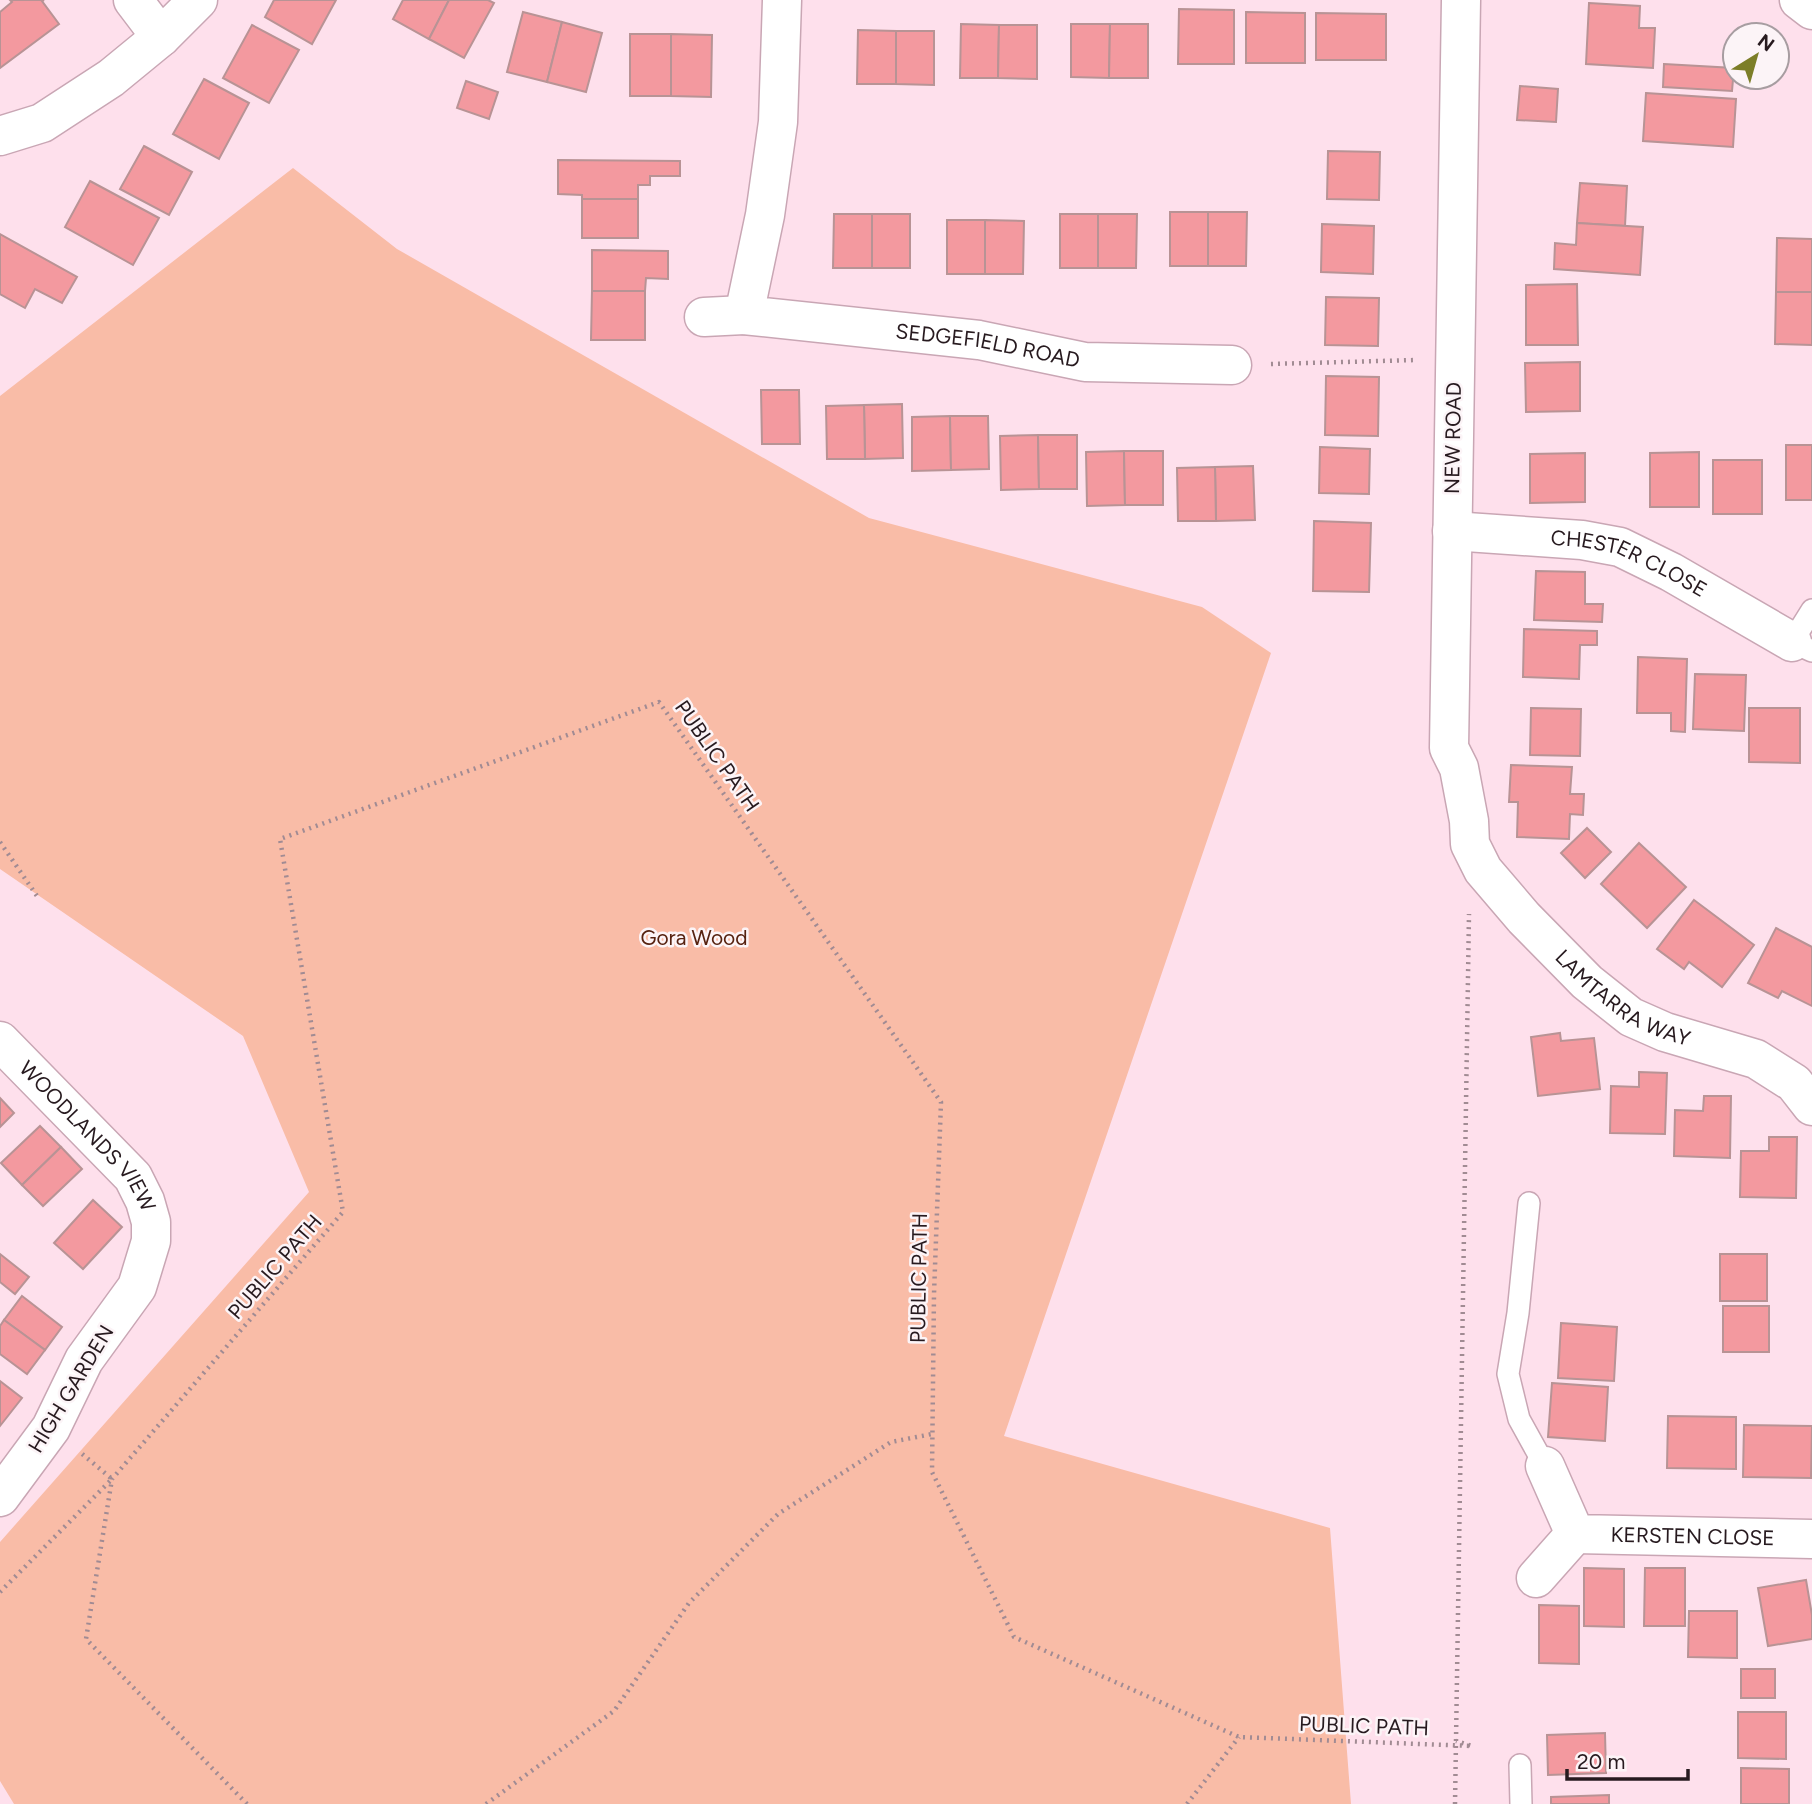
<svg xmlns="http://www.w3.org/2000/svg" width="1812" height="1804" viewBox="0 0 1812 1804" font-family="Figtree,sans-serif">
	<rect width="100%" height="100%" fill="#fee0ec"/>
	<path fill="#f9bca7" d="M293 168 397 249 869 518 1202 607 1271 653 1004 1436 1330 1528 1351 1804H14L0 1781V1542L309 1192 243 1036 0 869V396Z"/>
	<g fill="#f3999f" stroke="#b89395" stroke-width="2">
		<path d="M10 0H44L42 1 59 24 0 68V12L12 2Z"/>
		<path d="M274 0H336L312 44 265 17Z"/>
		<path d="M403 0H449L429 39 393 19Z"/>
		<path d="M449 0H488L494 3 464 58 429 39Z"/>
		<path d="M1589 3 1640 6 1639 28H1655L1653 68 1586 64Z"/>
		<path d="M1179 9 1234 10V64H1178Z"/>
		<path d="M523 12 562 22 547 82 507 72Z"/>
		<path d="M1246 12 1305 13V63H1246Z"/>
		<path d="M1316 13 1386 14V60H1316Z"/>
		<path d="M562 22 602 33 586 92 547 82Z"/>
		<path d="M961 24 999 25 998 78H960Z"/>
		<path d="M1071 24H1110L1109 78 1071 77Z"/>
		<path d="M1110 24H1148V78H1109Z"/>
		<path d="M252 25 299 50 269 103 223 78Z"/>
		<path d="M999 25H1037V79L998 78Z"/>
		<path d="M858 30 896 31V84H857Z"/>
		<path d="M896 31H934V85L896 84Z"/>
		<rect x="630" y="34" width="41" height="62"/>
		<path d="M671 34 712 35 711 97 671 96Z"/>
		<path d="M1664 64 1734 68 1732 91 1663 87Z"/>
		<path d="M204 79 249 103 219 159 173 134Z"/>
		<path d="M466 81 498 92 489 119 457 108Z"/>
		<path d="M1520 86 1558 89 1556 122 1517 120Z"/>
		<path d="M1646 93 1736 99 1733 147 1643 141Z"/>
		<path d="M144 146 192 172 169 215 120 189Z"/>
		<path d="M1328 151 1380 152 1379 200 1327 199Z"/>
		<path d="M558 160 680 161V176H650V185H638V199H582V195L558 194Z"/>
		<path d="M90 181 159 218 133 265 65 227Z"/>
		<path d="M1580 183 1627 186 1625 226 1577 223Z"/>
		<rect x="582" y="199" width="56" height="39"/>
		<rect x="1170" y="212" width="38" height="54"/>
		<path d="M1208 212H1247L1246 266H1208Z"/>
		<path d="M834 214H872V268H833Z"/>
		<rect x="872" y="214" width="38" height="54"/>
		<rect x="1060" y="214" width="38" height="54"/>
		<path d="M1098 214H1137L1136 268H1098Z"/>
		<rect x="947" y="220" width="38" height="54"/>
		<path d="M985 220 1024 221 1023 274H985Z"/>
		<path d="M1577 223 1643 227 1640 275 1554 269 1555 243 1576 245Z"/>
		<path d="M1322 224 1374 226 1373 274 1321 272Z"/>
		<path d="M0 234 77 277 62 303 35 289 25 308 0 294Z"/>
		<path d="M1777 238 1812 239V292H1776Z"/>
		<path d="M592 250 668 251V279L646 278 645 291H592Z"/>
		<path d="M1577 284 1578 345H1526V285Z"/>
		<path d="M592 291H645V340H591Z"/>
		<path d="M1776 292H1812V345L1775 344Z"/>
		<path d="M1326 297 1379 298 1378 346 1325 345Z"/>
		<path d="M1580 362V411L1526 412 1525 363Z"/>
		<path d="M1326 376 1379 377 1378 436 1325 435Z"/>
		<path d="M761 390H799L800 444H762Z"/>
		<path d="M902 404 903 458 865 459 864 405Z"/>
		<path d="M864 405 865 459H827L826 406Z"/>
		<path d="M950 416 951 470 912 471V417Z"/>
		<path d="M950 416H988L989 469 951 470Z"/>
		<path d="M1038 435 1039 489 1001 490 1000 436Z"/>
		<path d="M1038 435H1077V489H1039Z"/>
		<rect x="1786" y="445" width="26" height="55"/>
		<path d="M1320 447 1370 449 1369 494 1319 493Z"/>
		<path d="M1124 451 1125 505 1087 506 1086 452Z"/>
		<path d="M1124 451H1163V505H1125Z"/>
		<path d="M1699 452V507H1650V453Z"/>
		<path d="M1585 453V502L1530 503V454Z"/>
		<rect x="1713" y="460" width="49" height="54"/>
		<path d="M1253 466 1255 520 1216 521 1215 467Z"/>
		<path d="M1215 467 1216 521H1178L1177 468Z"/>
		<path d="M1314 521 1371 523 1369 592 1313 591Z"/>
		<path d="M1536 571 1585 572V604H1603L1602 622 1534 620Z"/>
		<path d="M1524 629 1597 631V645H1580L1579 679 1523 677Z"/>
		<path d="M1638 657 1687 659 1685 732 1671 731V713H1637Z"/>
		<path d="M1695 674 1746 675 1744 731 1693 729Z"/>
		<path d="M1531 708 1581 709 1580 756 1530 755Z"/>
		<path d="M1749 708H1800V763L1749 762Z"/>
		<path d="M1511 765 1572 767 1570 794H1584L1583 815 1570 814 1569 839 1517 837 1518 802H1509Z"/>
		<path d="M1587 828 1611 852 1585 878 1561 853Z"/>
		<path d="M1639 843 1686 887 1647 928 1601 884Z"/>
		<path d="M1694 900 1754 945 1722 987 1689 962 1684 969 1657 949Z"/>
		<path d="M1776 928 1812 947V1006L1782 991 1778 998 1748 983Z"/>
		<path d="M1560 1033 1561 1041 1594 1038 1600 1089 1538 1096 1531 1037Z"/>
		<path d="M1639 1072 1667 1073 1665 1134 1610 1133 1611 1086 1639 1087Z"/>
		<path d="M1704 1096H1731L1730 1158 1674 1156 1675 1110 1703 1111Z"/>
		<path d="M0 1098 14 1113 0 1127Z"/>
		<path d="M40 1126 61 1147 22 1185 1 1163Z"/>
		<path d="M1769 1137H1797L1796 1198 1740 1197 1741 1151H1769Z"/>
		<path d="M61 1147 82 1169 43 1206 22 1185Z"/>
		<path d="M93 1200 122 1227 83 1269 54 1243Z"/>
		<path d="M0 1254 29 1277 15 1294 0 1282Z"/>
		<rect x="1720" y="1254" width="47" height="47"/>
		<path d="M22 1296 62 1327 45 1350 4 1320Z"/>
		<rect x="1723" y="1306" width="46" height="46"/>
		<path d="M4 1320 45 1350 27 1374 0 1354V1326Z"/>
		<path d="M1561 1323 1617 1327 1614 1381 1558 1378Z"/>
		<path d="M0 1381 22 1398 0 1426Z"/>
		<path d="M1552 1383 1608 1387 1605 1441 1548 1437Z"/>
		<path d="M1668 1416 1736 1417V1469L1667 1468Z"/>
		<path d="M1744 1425 1812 1426 1811 1478 1743 1477Z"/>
		<path d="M1584 1568 1624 1569V1627L1584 1626Z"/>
		<path d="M1645 1568H1685V1626H1644Z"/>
		<path d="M1806 1580 1812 1615V1639L1768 1646 1758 1588Z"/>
		<path d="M1539 1605 1579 1606V1664L1539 1663Z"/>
		<path d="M1689 1611H1737V1658L1688 1657Z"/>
		<rect x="1741" y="1669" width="34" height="29"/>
		<path d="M1738 1712H1786V1759L1738 1758Z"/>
		<path d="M1605 1733 1606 1773 1548 1775 1547 1735Z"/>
		<path d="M1741 1768 1789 1769V1804H1741Z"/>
		<path d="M1609 1795V1804H1551V1797Z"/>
	</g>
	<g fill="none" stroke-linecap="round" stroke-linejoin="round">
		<g stroke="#c9a6b4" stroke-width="24">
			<g id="service">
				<path d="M1812 610 1792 642 1812 651"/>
				<path d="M1529 1203 1518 1313 1508 1374 1519 1419 1545 1466"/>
				<path d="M1520 1765 1521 1804"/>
			</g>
		</g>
		<g stroke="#c9a6b4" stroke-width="41">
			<g id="minor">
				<path d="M133 0 161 37"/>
				<path id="s1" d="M782 0 778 122 765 215 744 315 979 340 1085 362 1232 365"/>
				<path id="s2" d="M1461 0 1449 748 1459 768 1469 821 1470 844 1483 870 1524 918 1587 982 1631 1017 1665 1032 1756 1059 1794 1083 1812 1106"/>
				<path d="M1799 0 1812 10"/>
				<path d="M0 136 42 123 111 78 161 37 198 0"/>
				<path d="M704 317 744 315"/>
				<path id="s3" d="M1452 531 1582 540 1620 547 1671 572 1792 642"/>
				<path id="s4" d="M0 1041 133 1177 145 1201 151 1222V1241L137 1287 84 1360 51 1428 0 1497"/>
				<path id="s5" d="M1545 1466 1575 1534 1812 1539"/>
				<path d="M1536 1578 1575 1534"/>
			</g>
		</g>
		<g stroke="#a18b93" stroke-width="4.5" stroke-dasharray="2 5" stroke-linecap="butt">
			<path d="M1271 364 1416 360"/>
			<path d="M0 842 37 896"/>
			<path d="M0 1592 112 1479 81 1453"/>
			<path d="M247 1804 86 1639 112 1479 343 1212 280 839 659 702 941 1102 934 1294 932 1472 1014 1637 1239 1737 1472 1746 1456 1741"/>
			<path d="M486 1804 614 1711 689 1603 778 1514 891 1442 932 1434"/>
			<path d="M1187 1804 1239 1737"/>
			<path d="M1455 1804 1469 914"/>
		</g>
		<use href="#service" stroke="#fff" stroke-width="21"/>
		<use href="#minor" stroke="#fff" stroke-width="38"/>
	</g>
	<g text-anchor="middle" stroke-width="5" stroke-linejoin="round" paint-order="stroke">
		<g font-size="21" fill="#271a1f" stroke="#fcf4f7">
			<text dy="7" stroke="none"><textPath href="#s1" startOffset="564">SEDGEFIELD ROAD</textPath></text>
			<text transform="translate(1453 438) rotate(-89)" y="7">NEW ROAD</text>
			<text dy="7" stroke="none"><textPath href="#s3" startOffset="182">CHESTER CLOSE</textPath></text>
			<text transform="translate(717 756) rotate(55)" y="7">PUBLIC PATH</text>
			<text dy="7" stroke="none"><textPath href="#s2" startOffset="1069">LAMTARRA WAY</textPath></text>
			<text dy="7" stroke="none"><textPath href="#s4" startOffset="130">WOODLANDS VIEW</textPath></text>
			<text transform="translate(275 1267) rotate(-49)" y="7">PUBLIC PATH</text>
			<text transform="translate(919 1278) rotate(-89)" y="7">PUBLIC PATH</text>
			<text transform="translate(71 1389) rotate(-59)" y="7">HIGH GARDEN</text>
			<text dy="7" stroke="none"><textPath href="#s5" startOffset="192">KERSTEN CLOSE</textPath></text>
			<text transform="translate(1364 1726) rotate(2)" y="7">PUBLIC PATH</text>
		</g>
		<g font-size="21" fill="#572210" stroke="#fcf4f7">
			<text x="694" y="945">Gora Wood</text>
		</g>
	</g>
	<g transform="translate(1756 56) rotate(37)"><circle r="33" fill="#fcf4f7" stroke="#a79da1" stroke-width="2"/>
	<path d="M0-5L12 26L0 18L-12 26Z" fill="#7c7e28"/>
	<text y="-10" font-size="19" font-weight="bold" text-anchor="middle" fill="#271a1f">N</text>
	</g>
	<path d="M1567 1769v10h121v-10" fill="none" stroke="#271a1f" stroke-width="3.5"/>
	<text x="1577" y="1769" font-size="21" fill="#271a1f" stroke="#fcf4f7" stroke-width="5" paint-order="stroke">20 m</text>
</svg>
